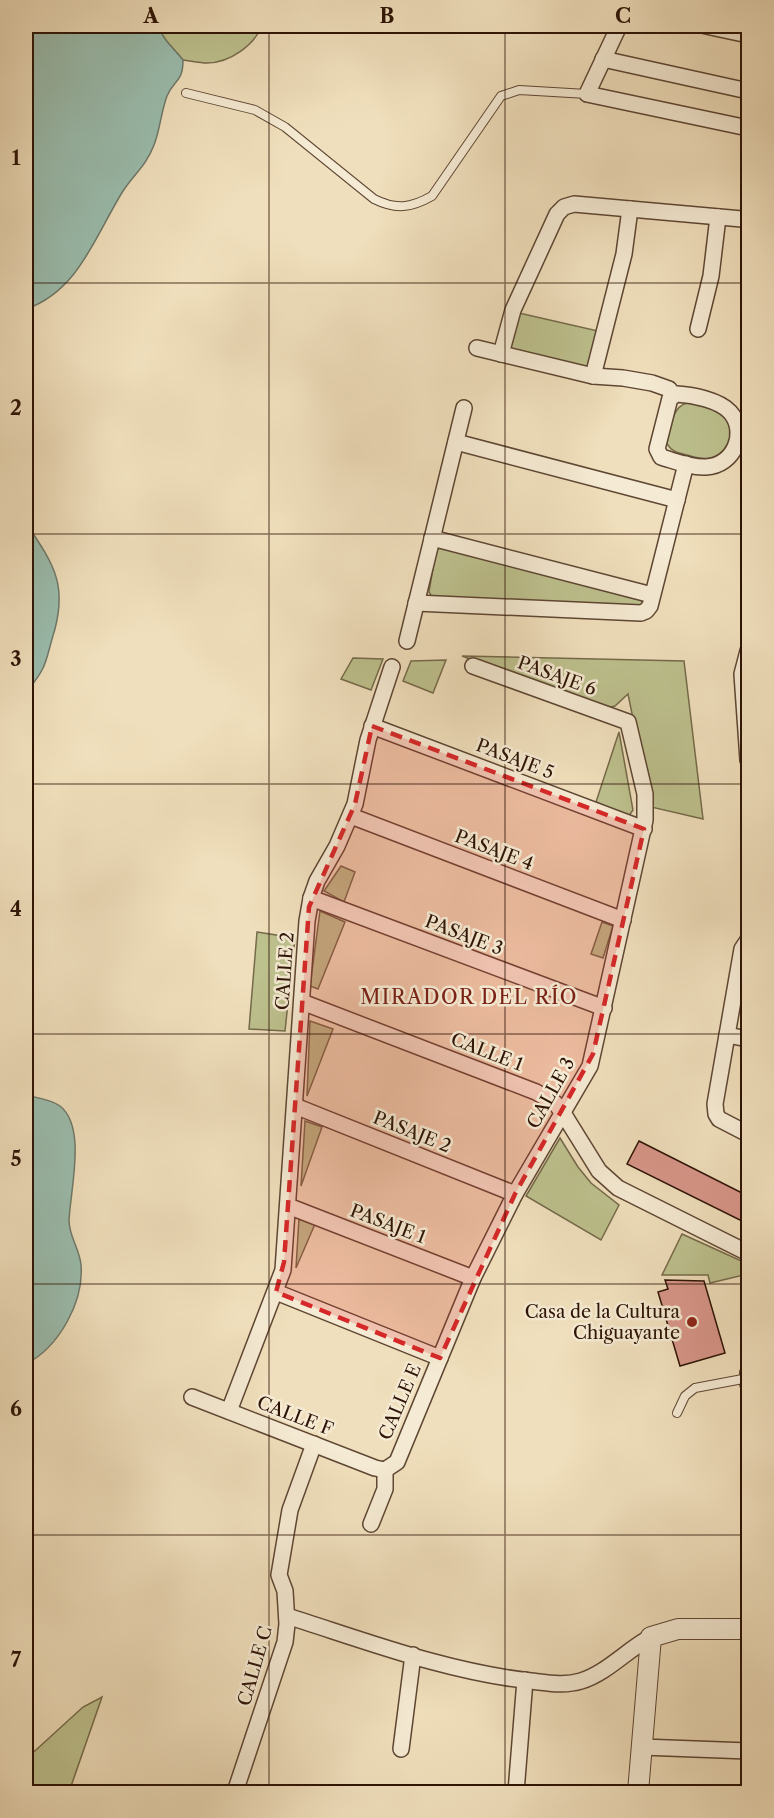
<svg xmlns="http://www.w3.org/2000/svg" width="774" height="1818" viewBox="0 0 774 1818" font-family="'Libre Caslon Text',serif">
	<rect width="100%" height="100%" fill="#f0dfbc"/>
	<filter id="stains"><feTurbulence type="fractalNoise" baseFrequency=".00333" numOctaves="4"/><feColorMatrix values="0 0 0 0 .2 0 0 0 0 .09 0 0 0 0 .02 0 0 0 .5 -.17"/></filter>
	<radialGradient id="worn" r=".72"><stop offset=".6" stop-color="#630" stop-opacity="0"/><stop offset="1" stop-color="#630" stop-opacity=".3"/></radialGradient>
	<g fill="#bdc18e" stroke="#756a4a" stroke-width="1.5">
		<path d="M160 26H262C254 45 230 63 207 63 200 63 191 61 183 60 175 49 160 38 160 26Z"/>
		<path d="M519 313 598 331 589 366 584 367 512 350 510 345Z"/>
		<path d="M688 403C699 405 711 406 720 412 739 425 731 453 710 458 702 460 694 457 687 455 678 453 672 452 667 444 669 430 672 405 688 403Z"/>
		<path d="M440 548 639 597 643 603 641 606 432 597 429 592 436 550Z"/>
		<path d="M462 656 684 661 703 819 651 807 628 694 615 706 602 709Z"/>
		<path d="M353 658 383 659 371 690 341 679Z"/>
		<path d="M446 660 433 693 403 681 411 661Z"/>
		<path d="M619 732 633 810 628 817 596 802Z"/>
		<path d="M341 866 355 872 344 902 324 891Z"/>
		<path d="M320 911 345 922 318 989 310 986Z"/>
		<path d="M602 922 613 926 603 958 591 954Z"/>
		<path d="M257 932 295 938 285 1031 249 1029Z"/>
		<path d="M310 1021 333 1029 307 1096Z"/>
		<path d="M305 1121 322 1127 301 1186Z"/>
		<path d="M560 1138 578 1167 591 1183 619 1205 601 1240 526 1196Z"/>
		<path d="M299 1218 315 1224 296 1268Z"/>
		<path d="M682 1234 748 1264V1274L710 1283 708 1275H662Z"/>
		<path d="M102 1697 69 1792H26V1759L83 1707Z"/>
	</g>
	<g fill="#9abdae" stroke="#6e796a" stroke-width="1.5">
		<path d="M26 26H160C160 38 175 49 183 60 183 83 174 79 167 96 161 112 160 130 154 145 146 166 134 174 123 191 96 234 79 291 26 309Z"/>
		<path d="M26 523C55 566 69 587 52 639 49 649 47 661 42 670 38 678 31 686 26 693Z"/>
		<path d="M26 1095C37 1098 50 1099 60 1106 87 1127 70 1191 69 1221 69 1236 80 1250 81 1265 84 1302 59 1347 26 1364Z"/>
	</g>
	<g fill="#d9968a" stroke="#2d1305" stroke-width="1.5">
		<path d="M639 1141 748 1196V1224L627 1164Z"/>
		<path d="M665 1280 704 1281 725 1353 680 1366 658 1292 668 1289Z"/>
	</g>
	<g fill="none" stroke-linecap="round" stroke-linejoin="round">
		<g stroke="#5e4633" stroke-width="10">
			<g id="service">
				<path d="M186 93 255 110 285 127 374 199C396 210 411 208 432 196L501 96 519 90 587 94"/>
				<path d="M677 1413 685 1396 695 1388 748 1378"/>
			</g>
		</g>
		<g stroke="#5e4633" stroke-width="18">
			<g id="minor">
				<path d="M619 26 587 94 748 128"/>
				<path d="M706 26 748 35"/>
				<path d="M603 59 748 91"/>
				<path d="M698 329 711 276 718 217"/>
				<path d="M477 348 593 376 623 378 652 383 669 389 673 395"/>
				<path d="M501 354 513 310 557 214 564 207 574 204 742 219"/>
				<path d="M593 376 624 254 630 209"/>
				<path d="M677 394C693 395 719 400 730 412 748 432 734 466 706 467 692 468 675 461 661 457L657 449 669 402 670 398Z"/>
				<path d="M456 442 677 500"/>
				<path d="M432 538 652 595"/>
				<path d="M416 603 641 613 646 611 650 606 686 464"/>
				<path d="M407 641 464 408"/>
				<path d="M748 651 742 674 748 760"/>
				<path d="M372 726 644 829"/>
				<path d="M351 816 623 920"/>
				<path d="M311 898 604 1008"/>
				<path d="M748 940 742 949 715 1104 716 1114 719 1119 748 1134"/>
				<path d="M302 1002 536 1092 555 1103 563 1113 599 1171 618 1188 748 1253"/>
				<path d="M727 1035 748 1039"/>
				<path d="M295 1106 515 1194"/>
				<path d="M288 1206 473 1278"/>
				<path d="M276 1292 440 1358"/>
				<path d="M748 1373V1384"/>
				<path d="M192 1397 375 1468 385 1470"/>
				<path d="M229 1411 283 1270 307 921 311 898 317 881 337 846 355 804 368 740 392 667"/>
				<path d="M385 1470 397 1462 473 1278 515 1194 590 1066 645 820V794L628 722 473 666"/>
				<path d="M371 1524 385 1489V1470"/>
				<path d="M287 1616C366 1641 447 1672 531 1681 548 1683 565 1686 581 1681 607 1673 628 1649 651 1637"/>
				<path d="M642 1747 748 1751"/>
				<path d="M401 1749 413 1655"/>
				<path d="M235 1792 285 1642 287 1624 285 1591 279 1575 290 1510 314 1444"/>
				<path d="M516 1792 525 1680"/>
			</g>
		</g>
		<g stroke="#5e4633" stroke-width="22">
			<path id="tertiary" d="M638 1792 651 1637 678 1629H748"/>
		</g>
		<use href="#service" stroke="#f5ead3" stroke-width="8"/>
		<use href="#minor" stroke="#f5ead3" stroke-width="15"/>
		<use href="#tertiary" stroke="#f5ead3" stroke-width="20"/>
	</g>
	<path fill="#d62828" fill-opacity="0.2" stroke="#d62828" stroke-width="4.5" stroke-dasharray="12 8" stroke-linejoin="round" d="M372 726 644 829 593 1054 515 1194 440 1358 276 1292 284 1262 309 907 355 804Z"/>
	<path fill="none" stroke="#2d1305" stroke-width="1.5" stroke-opacity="0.55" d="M269 26V1792M505 26V1792M26 283H748M26 534H748M26 784H748M26 1034H748M26 1284H748M26 1535H748"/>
	<circle fill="#8f2418" stroke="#f5ead3" stroke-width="2" cx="692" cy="1322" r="6"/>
	<g text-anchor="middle" stroke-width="5" stroke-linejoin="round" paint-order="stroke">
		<g font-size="18" fill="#2d1305" stroke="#f5ead3">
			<text transform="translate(557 676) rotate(20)" y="6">PASAJE 6</text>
			<text transform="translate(515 759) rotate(21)" y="6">PASAJE 5</text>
			<text transform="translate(494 850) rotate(21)" y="6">PASAJE 4</text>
			<text transform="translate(464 935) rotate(21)" y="6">PASAJE 3</text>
			<text transform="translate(285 971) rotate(-86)" y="6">CALLE 2</text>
			<text transform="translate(487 1052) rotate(21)" y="6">CALLE 1</text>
			<text transform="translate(551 1093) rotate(-61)" y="6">CALLE 3</text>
			<text transform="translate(412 1132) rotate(22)" y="6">PASAJE 2</text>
			<text transform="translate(388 1224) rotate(21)" y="6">PASAJE 1</text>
			<text transform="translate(400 1402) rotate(-67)" y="6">CALLE E</text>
			<text transform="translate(295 1416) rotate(21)" y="6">CALLE F</text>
			<text transform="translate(255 1666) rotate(-74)" y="6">CALLE C</text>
		</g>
		<g font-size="18" fill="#2d1305" stroke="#f5ead3" text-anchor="end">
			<text x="680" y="1318">Casa de la Cultura<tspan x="680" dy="21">Chiguayante</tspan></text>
		</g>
		<g font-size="20" letter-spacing="1.5" fill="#7a1f14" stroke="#f5ead3">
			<text x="469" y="1004">MIRADOR DEL RÍO</text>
		</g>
	</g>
	<rect width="774" height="1818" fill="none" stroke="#f0dfbc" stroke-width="66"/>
	<rect x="33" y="33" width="708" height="1752" fill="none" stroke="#2d1305" stroke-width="2"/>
	<g font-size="20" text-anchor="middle" font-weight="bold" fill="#2d1305">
		<text x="151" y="23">A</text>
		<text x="387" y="23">B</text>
		<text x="623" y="23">C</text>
		<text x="16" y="165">1</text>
		<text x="16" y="415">2</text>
		<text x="16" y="666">3</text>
		<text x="16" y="916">4</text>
		<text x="16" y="1166">5</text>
		<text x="16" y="1416">6</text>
		<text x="16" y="1667">7</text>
	</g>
	<rect width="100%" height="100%" filter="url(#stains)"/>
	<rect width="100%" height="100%" fill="url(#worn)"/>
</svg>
